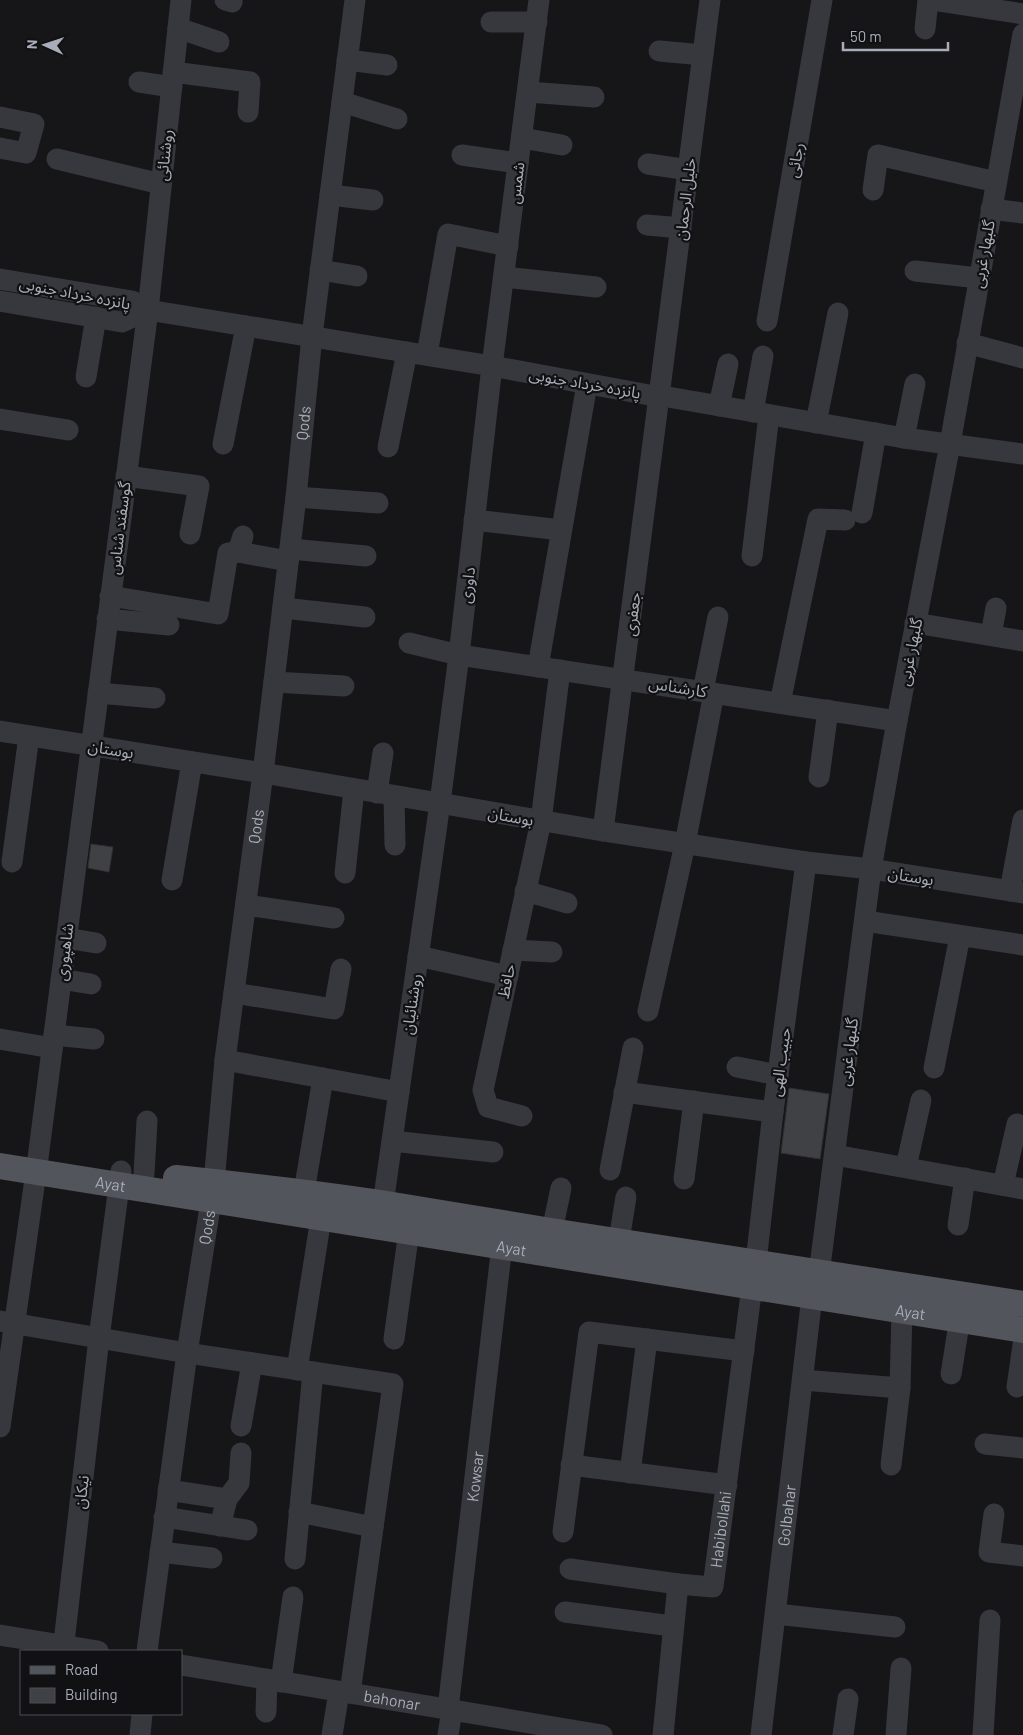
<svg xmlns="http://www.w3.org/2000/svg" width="1023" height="1735" viewBox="0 0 1023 1735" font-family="Barlow,'Noto Sans Arabic',sans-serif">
	<rect width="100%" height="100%" fill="#161618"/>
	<g fill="#404145" stroke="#303034">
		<path d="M91 844 113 847 109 872 88 868Z"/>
		<path d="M789 1088 829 1094 820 1159 781 1153Z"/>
	</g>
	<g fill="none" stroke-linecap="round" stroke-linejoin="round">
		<g stroke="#37383d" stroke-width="21">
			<path d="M225 0 232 2"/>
			<path d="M933 0 1023 14"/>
			<path d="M491 22H537"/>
			<path d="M178 28 219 42"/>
			<path d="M925 29 928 0"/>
			<path d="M659 51 703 55"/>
			<path d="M347 60 387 65"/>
			<path d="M173 72 250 82 248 112"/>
			<path d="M139 82 172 87"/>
			<path d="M528 92 594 97"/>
			<path d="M342 102 397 119"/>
			<path d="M0 117 34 124 26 153 0 148"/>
			<path d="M522 138 562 145"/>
			<path d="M462 155 518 163"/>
			<path d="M57 159 161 184"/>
			<path d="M648 164 689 170"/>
			<path d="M873 190 878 155 996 182"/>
			<path d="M330 195 373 200"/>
			<path d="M991 209 1023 213"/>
			<path d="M647 225 681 228"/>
			<path d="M320 270 357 276"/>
			<path d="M915 271 979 278"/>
			<path d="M504 277 596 287"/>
			<path d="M0 279 132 301 148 310 492 366 660 397H668L904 438 1023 454"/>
			<path d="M0 301 122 322 148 310"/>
			<path d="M767 321 822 0"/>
			<path d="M967 343 1023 358"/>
			<path d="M427 355 448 234 508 246"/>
			<path d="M86 377 96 317"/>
			<path d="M719 406 728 364"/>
			<path d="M753 412 763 356"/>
			<path d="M0 419 68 430"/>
			<path d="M816 423 838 313"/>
			<path d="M904 438 915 384"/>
			<path d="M223 444 246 326"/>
			<path d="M388 447 407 352"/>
			<path d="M126 476 199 486 190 534"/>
			<path d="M296 497 378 503"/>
			<path d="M862 513 876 433"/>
			<path d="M474 520 561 530"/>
			<path d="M290 549 366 556"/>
			<path d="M238 552 288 561"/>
			<path d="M752 556 769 415"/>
			<path d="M110 596 218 614 228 553 238 552 243 536"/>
			<path d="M283 608 365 617"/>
			<path d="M107 619 169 625"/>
			<path d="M915 623 1023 641"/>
			<path d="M991 635 996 608"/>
			<path d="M409 643 459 655 897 721"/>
			<path d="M538 667 587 384"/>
			<path d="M274 682 344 686"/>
			<path d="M703 691 718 617"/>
			<path d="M98 693 155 698"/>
			<path d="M780 703 818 519 845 520"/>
			<path d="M0 731 263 773 603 831 806 862 871 869 1023 893"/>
			<path d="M819 777 828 710"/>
			<path d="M377 793 383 753"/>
			<path d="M394 796 395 845"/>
			<path d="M603 831 710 0"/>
			<path d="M12 862 29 736"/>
			<path d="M345 873 354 789"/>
			<path d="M172 880 192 762"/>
			<path d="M525 891 567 903"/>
			<path d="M1010 891 1023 820"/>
			<path d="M246 905 334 918"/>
			<path d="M865 921 1023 945"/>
			<path d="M66 938 96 943"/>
			<path d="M513 950 552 952"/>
			<path d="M418 956 508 976"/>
			<path d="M61 979 91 984"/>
			<path d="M234 993 334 1009 341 969"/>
			<path d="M648 1011 685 844 714 693"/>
			<path d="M54 1035 94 1039"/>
			<path d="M0 1039 52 1048"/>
			<path d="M225 1060 399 1092"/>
			<path d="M737 1067 778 1075"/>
			<path d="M934 1068 960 936"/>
			<path d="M624 1092 773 1112"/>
			<path d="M522 1116 488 1107 483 1090 541 821 560 670"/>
			<path d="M392 1141 493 1152"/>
			<path d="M835 1155 1023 1189"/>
			<path d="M906 1167 921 1100"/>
			<path d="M610 1170 633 1048"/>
			<path d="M144 1174 147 1121"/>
			<path d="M684 1179 694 1101"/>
			<path d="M1003 1185 1017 1124"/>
			<path d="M304 1192 323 1078"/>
			<path d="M383 1204 440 803 459 655 492 366 539 0"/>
			<path d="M958 1225 965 1178"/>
			<path d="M552 1231 561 1188"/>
			<path d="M619 1240 626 1197"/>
			<path d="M756 1262 773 1112 806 862"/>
			<path d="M819 1274 871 869 897 721 950 444 1023 34"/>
			<path d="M0 1321 187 1353 393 1384 350 1693"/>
			<path d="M394 1339 409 1231"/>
			<path d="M297 1370 321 1218"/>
			<path d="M951 1374 960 1318"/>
			<path d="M803 1380 900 1388"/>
			<path d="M1017 1387 1023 1345"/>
			<path d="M241 1426 252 1363"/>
			<path d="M0 1427 38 1158 148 310 181 0"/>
			<path d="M985 1444 1023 1448"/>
			<path d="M571 1465 727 1485"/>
			<path d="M891 1465 900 1388 902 1310"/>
			<path d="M630 1473 647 1339"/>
			<path d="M168 1490 227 1499"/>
			<path d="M299 1512 373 1527"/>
			<path d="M994 1514 989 1552 1023 1556"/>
			<path d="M164 1517 247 1530"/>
			<path d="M220 1526 227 1499 239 1483 241 1453"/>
			<path d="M563 1532 589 1332 744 1351"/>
			<path d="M160 1552 212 1558"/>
			<path d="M295 1559 313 1372"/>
			<path d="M570 1569 678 1584"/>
			<path d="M565 1612 672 1626"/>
			<path d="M776 1614 895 1627"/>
			<path d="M0 1635 98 1651"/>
			<path d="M63 1651 99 1338 121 1171"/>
			<path id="s1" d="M147 1651 187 1353 214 1182 225 1060 263 773 296 497 312 336 355 0"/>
			<path id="s2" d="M181 1665 602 1735"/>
			<path d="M281 1682 293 1597"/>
			<path id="s3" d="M448 1709 502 1245"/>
			<path d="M266 1712 267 1679"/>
			<path d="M140 1735 142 1714"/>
			<path d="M332 1735 339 1692"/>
			<path d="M448 1735 452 1710"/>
			<path id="s4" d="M663 1735 678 1584 713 1587 752 1286"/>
			<path id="s5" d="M761 1735 812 1296"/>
			<path d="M843 1735 848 1699"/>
			<path d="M896 1735 901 1668"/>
			<path d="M983 1735 990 1620"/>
		</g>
		<g stroke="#53555c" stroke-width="26">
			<path id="s6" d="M0 1166 1023 1330"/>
			<path d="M176 1178C244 1185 313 1193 381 1203 438 1212 494 1222 551 1231 708 1255 865 1281 1023 1304"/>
		</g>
	</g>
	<g text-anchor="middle" stroke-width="4.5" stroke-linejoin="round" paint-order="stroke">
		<g font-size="16" fill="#a8adb8" stroke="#111113">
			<text transform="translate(164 155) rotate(-84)" y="6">روشنائی</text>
			<text transform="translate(795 160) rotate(-80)" y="6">رجائی</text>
			<text transform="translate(516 183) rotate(-83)" y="6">شمس</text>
			<text transform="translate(685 199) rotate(-83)" y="6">خلیل الرحمان</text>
			<text transform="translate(983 254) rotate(-80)" y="6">گلبهار غربی</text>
			<text transform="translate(75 293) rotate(11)" y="6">پانزده خرداد جنوبی</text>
			<text transform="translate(585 383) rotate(10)" y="6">پانزده خرداد جنوبی</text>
			<text dy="6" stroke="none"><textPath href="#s1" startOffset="1238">Qods</textPath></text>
			<text transform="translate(119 528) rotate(-83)" y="6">گوسفند شناس</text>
			<text transform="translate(467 585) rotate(-83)" y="6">داوری</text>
			<text transform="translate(632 614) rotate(-83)" y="6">جعفری</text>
			<text transform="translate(910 652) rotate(-79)" y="6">گلبهار غربی</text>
			<text transform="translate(678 687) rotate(9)" y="6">کارشناس</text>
			<text transform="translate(111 749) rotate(9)" y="6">بوستان</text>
			<text transform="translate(511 816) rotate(10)" y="6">بوستان</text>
			<text dy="6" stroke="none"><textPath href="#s1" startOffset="832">Qods</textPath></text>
			<text transform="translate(911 876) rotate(9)" y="6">بوستان</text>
			<text transform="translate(64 952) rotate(-83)" y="6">شاهپوری</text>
			<text transform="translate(506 981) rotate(-78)" y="6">حافظ</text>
			<text transform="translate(411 1004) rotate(-82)" y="6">روشنائیان</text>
			<text transform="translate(848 1052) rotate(-83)" y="6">گلبهار غربی</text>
			<text transform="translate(780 1062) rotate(-82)" y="6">حبیب الهی</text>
			<text dy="6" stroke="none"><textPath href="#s6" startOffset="112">Ayat</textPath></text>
			<text dy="6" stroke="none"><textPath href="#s1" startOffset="428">Qods</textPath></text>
			<text dy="6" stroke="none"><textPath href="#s6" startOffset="518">Ayat</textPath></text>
			<text dy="6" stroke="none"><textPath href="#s6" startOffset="922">Ayat</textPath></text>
			<text dy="6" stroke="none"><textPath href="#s3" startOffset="234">Kowsar</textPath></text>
			<text transform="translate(81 1492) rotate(-83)" y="6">نیکان</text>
			<text dy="6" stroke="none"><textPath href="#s5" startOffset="221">Golbahar</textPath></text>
			<text dy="6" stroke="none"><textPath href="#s4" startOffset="245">Habibollahi</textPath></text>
			<text dy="6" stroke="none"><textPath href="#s2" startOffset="214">bahonar</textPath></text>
		</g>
	</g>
	<rect x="20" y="1650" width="162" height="65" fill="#111113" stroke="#4d4f55"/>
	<rect x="30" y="1666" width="25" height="8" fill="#53555c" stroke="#4d4f55"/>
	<text x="65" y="1675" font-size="15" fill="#a8adb8">Road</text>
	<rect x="30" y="1688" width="25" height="15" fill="#404145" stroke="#4d4f55"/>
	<text x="65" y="1700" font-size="15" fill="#a8adb8">Building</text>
	<g transform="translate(45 45) rotate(273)" stroke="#111113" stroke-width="4" paint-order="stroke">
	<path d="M0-4L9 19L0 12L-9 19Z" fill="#a8adb8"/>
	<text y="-8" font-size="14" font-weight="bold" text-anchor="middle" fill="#a8adb8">N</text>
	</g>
	<path d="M843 42v8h105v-8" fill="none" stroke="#a8adb8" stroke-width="2.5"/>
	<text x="850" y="42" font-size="15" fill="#a8adb8" stroke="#111113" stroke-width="4" paint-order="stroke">50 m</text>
</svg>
